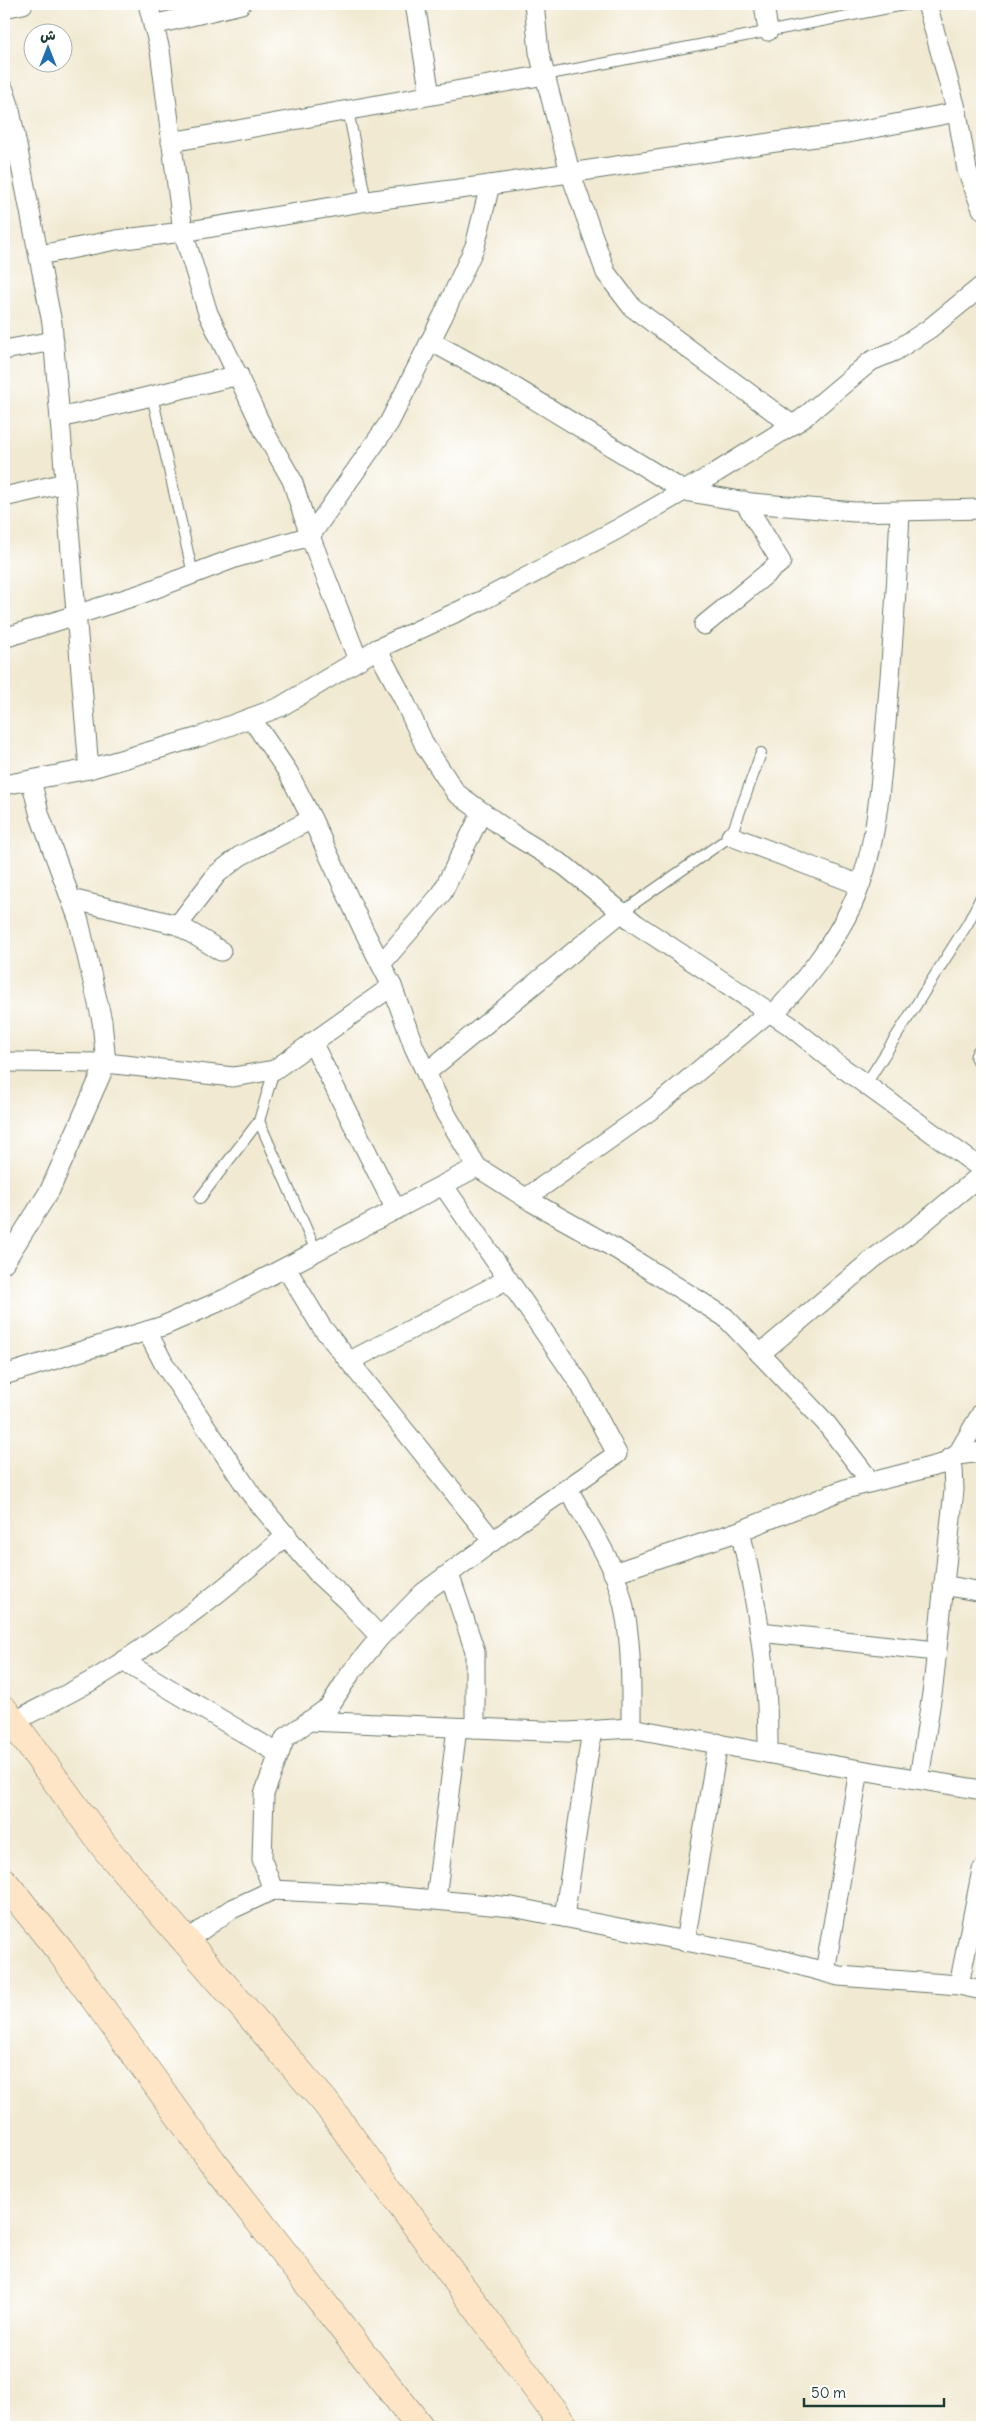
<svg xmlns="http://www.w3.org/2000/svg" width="986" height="2431" viewBox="0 0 986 2431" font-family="Delius,'Playpen Sans Arabic',sans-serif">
	<rect width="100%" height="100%" fill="#fff"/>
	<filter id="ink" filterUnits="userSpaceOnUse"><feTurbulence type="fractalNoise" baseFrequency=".02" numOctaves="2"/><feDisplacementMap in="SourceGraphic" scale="10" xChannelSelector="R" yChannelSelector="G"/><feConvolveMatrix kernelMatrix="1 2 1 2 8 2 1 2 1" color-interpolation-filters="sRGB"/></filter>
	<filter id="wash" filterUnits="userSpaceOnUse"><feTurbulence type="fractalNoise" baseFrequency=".0096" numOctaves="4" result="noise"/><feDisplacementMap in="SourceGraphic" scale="20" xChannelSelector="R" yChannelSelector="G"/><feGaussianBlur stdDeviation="1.12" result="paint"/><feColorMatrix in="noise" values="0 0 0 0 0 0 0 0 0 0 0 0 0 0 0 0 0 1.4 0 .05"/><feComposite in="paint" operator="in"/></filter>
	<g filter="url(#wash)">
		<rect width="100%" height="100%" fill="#f1e9d1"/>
	</g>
	<g filter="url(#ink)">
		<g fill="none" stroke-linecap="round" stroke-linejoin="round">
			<g stroke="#68796b" stroke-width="12">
				<g id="service">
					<path d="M545 75 909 4"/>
					<path d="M348 110 366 201"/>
					<path d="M152 396 193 574"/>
					<path d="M622 912 731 836 761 753"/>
					<path d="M866 1084 968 923 982 895"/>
					<path d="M259 1121 316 1251"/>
					<path d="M200 1198 259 1121 274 1070"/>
				</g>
			</g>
			<g stroke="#68796b" stroke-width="21">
				<g id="minor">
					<path d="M148 4 160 50 183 232 208 313 265 433 292 480 310 536 358 660"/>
					<path d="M415 4 430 95"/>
					<path d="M534 4 539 52 570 172 606 273 632 307 792 425"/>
					<path d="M764 4 768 31"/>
					<path d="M927 4 957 112 967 170 982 209"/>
					<path d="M4 8 23 4"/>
					<path d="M153 25 241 4"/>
					<path d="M4 90 9 105 52 323 89 769"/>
					<path d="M171 142 545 75"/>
					<path d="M40 255 116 240 183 232 374 200 490 185 776 142 848 133 957 112"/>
					<path d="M430 341 506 382 684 491 752 503 855 512 982 509"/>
					<path d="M4 350 54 341"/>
					<path d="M60 418 239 375"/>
					<path d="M4 497 65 483"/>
					<path d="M704 625 781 562 744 501"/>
					<path d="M4 638 141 594 235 558 310 536 389 423 443 316 475 246 490 185"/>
					<path d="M377 649 403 698 425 746 456 793 514 835 565 866 636 924 789 1025 836 1063 982 1169"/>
					<path d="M251 718 288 772 312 819 363 929 392 986 414 1047 443 1109 477 1167 532 1202 618 1250 725 1317 825 1422 871 1482"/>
					<path d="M4 785 89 769 199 737 280 707 377 649 485 599 616 530 717 472 802 419 871 361 895 351 929 329 982 286"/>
					<path d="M731 836 860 885"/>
					<path d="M71 899 178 925 221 951"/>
					<path d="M178 925 217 874 240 856 312 819"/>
					<path d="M381 964 442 893 482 812"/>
					<path d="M773 1015C803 982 833 946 852 905 876 853 880 791 885 735 892 660 897 586 900 512"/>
					<path d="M312 1042 396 1210"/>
					<path d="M980 1057 982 1053"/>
					<path d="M4 1062 106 1063 233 1077 274 1070 392 986"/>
					<path d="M426 1073 622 912"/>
					<path d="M526 1198 655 1107 769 1012"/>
					<path d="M4 1263 50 1190 106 1063 102 1021 79 921 40 816 31 780"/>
					<path d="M286 1268 321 1326 493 1541"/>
					<path d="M147 1331 164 1364 251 1494 319 1575 347 1601 380 1637"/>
					<path d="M760 1354 873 1259 918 1227 982 1174"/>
					<path d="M350 1361 508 1279"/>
					<path d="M4 1375 163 1326 225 1299 477 1167"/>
					<path d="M957 1455 982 1412"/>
					<path d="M949 1459 957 1455 982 1452"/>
					<path d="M568 1489C583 1516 602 1544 614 1573 633 1622 631 1676 631 1728"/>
					<path d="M740 1531C758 1604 769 1677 768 1753"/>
					<path d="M613 1573 740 1531 845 1489 942 1464H950L953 1468 954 1490 933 1687 919 1779"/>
					<path d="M449 1574 475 1651V1728"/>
					<path d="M943 1585 982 1592"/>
					<path d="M760 1632 936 1651"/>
					<path d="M123 1661 279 1754"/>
					<path d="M308 1721 568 1732 631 1728 837 1766 982 1790"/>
					<path d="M13 1722C45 1705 78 1690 108 1671 172 1631 230 1585 287 1535"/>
					<path d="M273 1890 262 1860 264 1794 285 1738 329 1707 350 1674 380 1637 423 1593 516 1524 617 1454 580 1384 443 1185"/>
					<path d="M436 1899 457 1728"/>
					<path d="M564 1917 592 1730"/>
					<path d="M186 1941 230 1910 273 1890 390 1896 512 1907 777 1959 839 1976 959 1985 982 1990"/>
					<path d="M685 1942 718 1743"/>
					<path d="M825 1972 859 1770"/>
					<path d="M959 1985 982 1870"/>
				</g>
			</g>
			<g stroke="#68796b" stroke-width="29">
				<g id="secondary">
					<path d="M4 1710 107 1850 325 2102 565 2427"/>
					<path d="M4 1882 60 1951 212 2161 420 2427"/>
				</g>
			</g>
			<use href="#service" stroke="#fff" stroke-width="10"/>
			<use href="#minor" stroke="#fff" stroke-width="19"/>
			<use href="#secondary" stroke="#fee5c5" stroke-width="28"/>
		</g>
	</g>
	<rect width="986" height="2431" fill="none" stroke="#fff" stroke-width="20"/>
	<g transform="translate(48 48)"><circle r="24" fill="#ffffff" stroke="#a5b1ae"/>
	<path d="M0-4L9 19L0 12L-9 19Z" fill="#1f6fb2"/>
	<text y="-8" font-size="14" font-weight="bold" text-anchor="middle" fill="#1f3d34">ش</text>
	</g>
	<path d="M804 2398v8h140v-8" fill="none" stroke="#1f3d34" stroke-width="2.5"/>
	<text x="811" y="2398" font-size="15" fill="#1f3d34" stroke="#ffffff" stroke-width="4" paint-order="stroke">50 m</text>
</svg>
